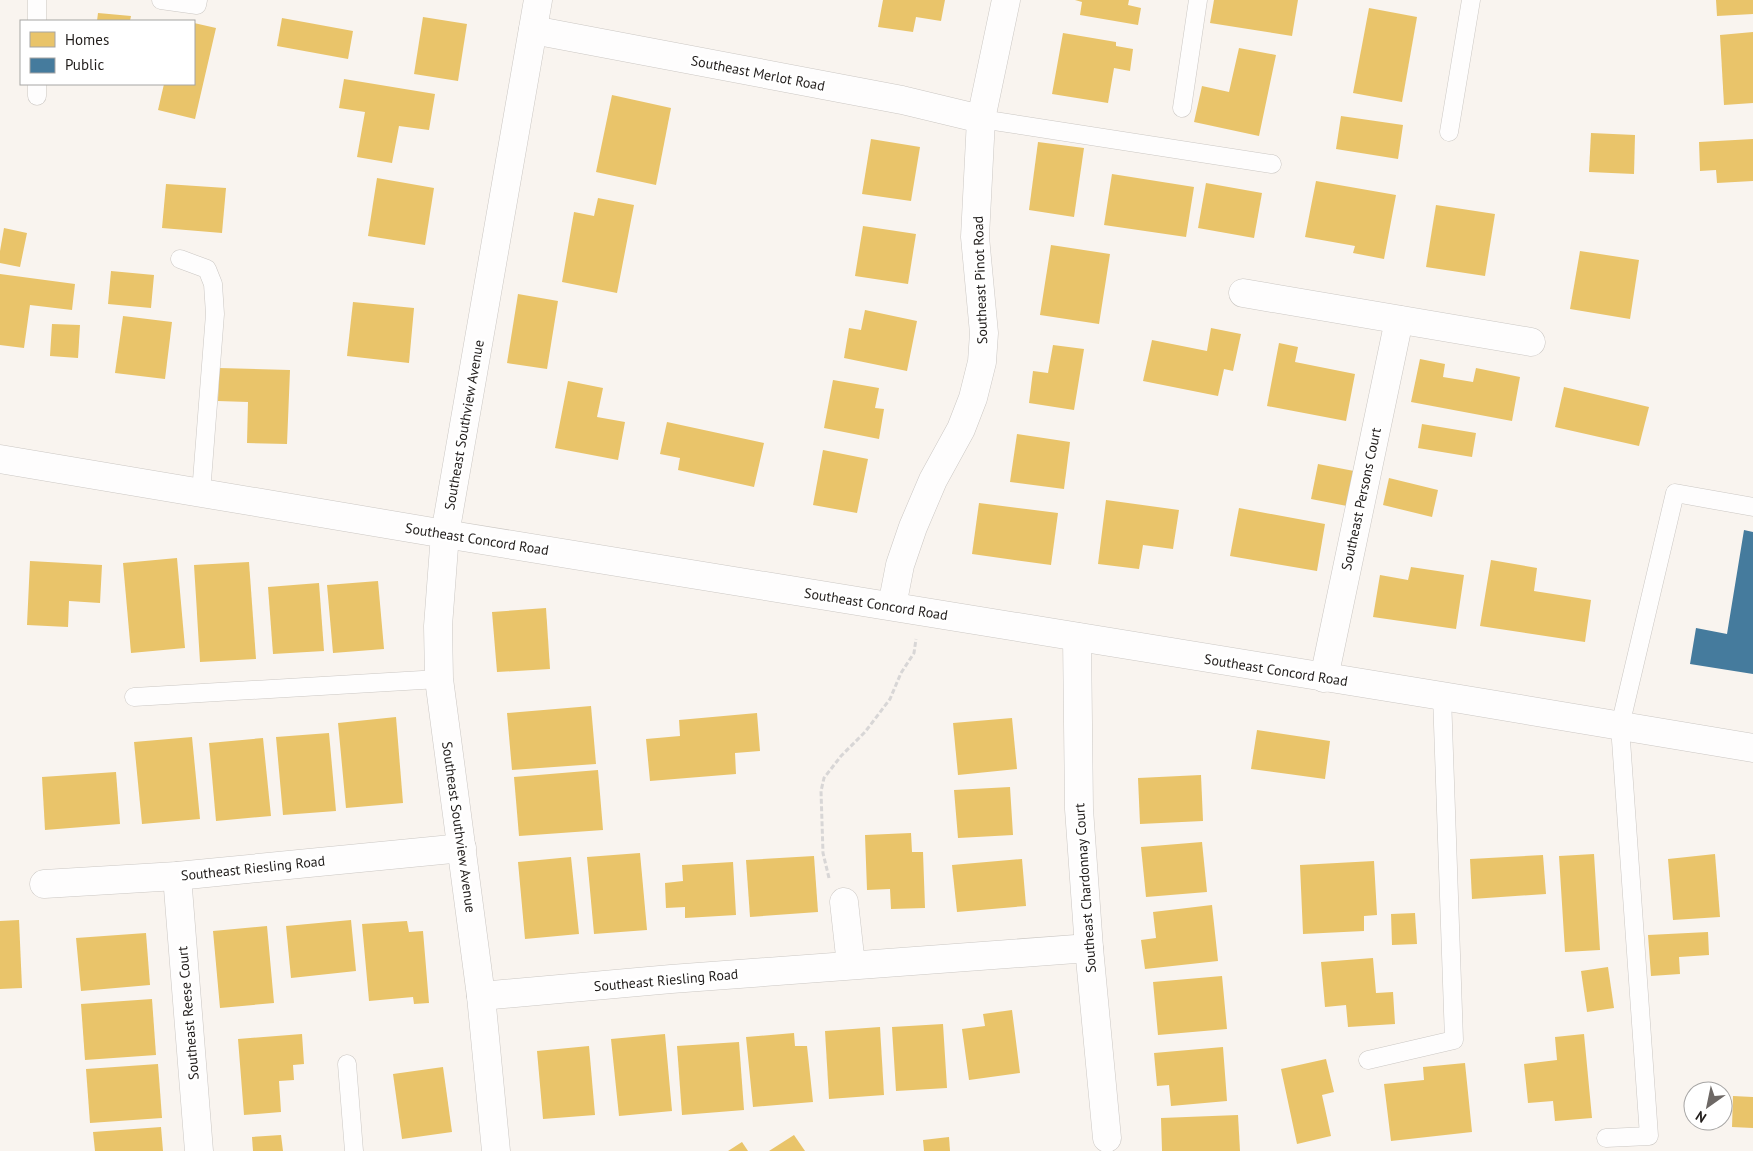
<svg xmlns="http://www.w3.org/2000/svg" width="1753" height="1151" viewBox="0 0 1753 1151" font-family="'PT Sans',sans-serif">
	<rect width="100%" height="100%" fill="#f9f4ef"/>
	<g fill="#e9c46a">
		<path d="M883 0H945L941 21 916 17 913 32 878 27Z"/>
		<path d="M1075 0H1129L1128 5 1141 8 1138 25 1080 15 1082 2Z"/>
		<path d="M1214 0H1298L1292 36 1210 23Z"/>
		<path d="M1716 0H1753V14L1717 16Z"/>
		<path d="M1369 8 1417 17 1402 102 1353 93Z"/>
		<path d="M98 13 131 16 130 21H97Z"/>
		<path d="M423 17 467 24 458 81 414 74Z"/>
		<path d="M282 18 353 31 348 59 277 46Z"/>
		<path d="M194 23 216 28 195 119 158 110 164 84H194Z"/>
		<path d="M1753 32V103L1724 105 1720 35Z"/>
		<path d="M1063 33 1116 42V46L1133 49 1130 71 1114 68 1108 103 1052 94Z"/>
		<path d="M1239 48 1276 55 1259 136 1194 122 1202 86 1229 92Z"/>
		<path d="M344 79 435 94 429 130 399 126 392 163 357 157 365 112 339 108Z"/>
		<path d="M612 95 671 108 656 185 596 172Z"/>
		<path d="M1341 116 1403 125 1398 159 1336 149Z"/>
		<path d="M1591 133 1635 135 1634 174 1589 172Z"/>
		<path d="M871 139 920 147 911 201 862 194Z"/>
		<path d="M1753 139V181L1717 183 1716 170 1700 171 1699 142Z"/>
		<path d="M1038 142 1084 148 1074 217 1029 210Z"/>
		<path d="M1112 174 1194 187 1186 237 1104 225Z"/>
		<path d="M377 178 434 188 425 245 368 236Z"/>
		<path d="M1316 181 1396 195 1384 259 1353 253 1355 246 1305 237Z"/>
		<path d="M1206 183 1262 193 1254 238 1198 228Z"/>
		<path d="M166 184 226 188 222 233 162 228Z"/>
		<path d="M598 198 634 205 617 293 562 282 574 212 594 216Z"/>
		<path d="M1436 205 1495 214 1485 276 1426 267Z"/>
		<path d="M863 226 916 234 908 284 855 276Z"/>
		<path d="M4 228 27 233 20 267 0 263V251Z"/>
		<path d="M1051 245 1110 254 1099 324 1040 315Z"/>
		<path d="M1580 251 1639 260 1630 319 1570 309Z"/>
		<path d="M111 271 154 275 151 308 108 304Z"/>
		<path d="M0 274 75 284 72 310 30 305 24 348 0 345Z"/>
		<path d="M518 294 558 301 547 369 507 363Z"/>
		<path d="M353 302 414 308 409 363 347 356Z"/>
		<path d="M865 310 917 321 907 371 844 358 849 328 861 330Z"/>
		<path d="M123 316 172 322 165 379 115 373Z"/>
		<path d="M52 324 80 325 78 358 50 356Z"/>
		<path d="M1211 328 1241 334 1233 371 1224 369 1218 396 1143 381 1152 340 1207 351Z"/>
		<path d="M1279 343 1298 347 1295 362 1355 374 1346 421 1267 406Z"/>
		<path d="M1053 345 1084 349 1074 410 1029 403 1033 371 1048 373Z"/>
		<path d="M1420 359 1445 364 1443 377 1473 382 1476 368 1520 377 1512 421 1411 402Z"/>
		<path d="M219 368 290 370 287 444 247 443 248 402 218 401Z"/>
		<path d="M833 380 879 388 875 408 884 409 879 439 824 428Z"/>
		<path d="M568 381 603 388 597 417 625 422 618 460 555 448Z"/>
		<path d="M1564 387 1649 407 1639 446 1555 427Z"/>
		<path d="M667 422 764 443 754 487 678 470 680 458 660 454Z"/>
		<path d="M1422 424 1476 433 1472 457 1418 448Z"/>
		<path d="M1017 434 1070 442 1064 489 1010 482Z"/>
		<path d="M823 450 868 459 857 513 813 505Z"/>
		<path d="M1318 464 1354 471 1347 506 1311 499Z"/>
		<path d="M1389 478 1438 490 1432 517 1383 505Z"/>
		<path d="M1106 500 1179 510 1173 549 1143 545 1139 569 1098 564Z"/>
		<path d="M979 503 1058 513 1051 565 972 554Z"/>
		<path d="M1239 508 1325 524 1317 571 1230 556Z"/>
		<path d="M177 558 185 648 131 653 123 563Z"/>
		<path d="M1491 560 1537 568 1534 591 1591 600 1585 642 1480 626Z"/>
		<path d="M30 561 102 565 100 603 69 601 68 627 27 625Z"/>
		<path d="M249 562 256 659 200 662 194 565Z"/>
		<path d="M1411 567 1464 575 1456 629 1373 617 1380 575 1408 580Z"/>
		<path d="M378 581 384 649 333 653 327 585Z"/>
		<path d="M319 583 324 651 273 654 268 587Z"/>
		<path d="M546 608 550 669 497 672 492 612Z"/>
		<path d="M591 706 596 764 512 770 507 713Z"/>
		<path d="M757 713 760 751 735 753 736 774 650 781 646 739 680 736 679 720Z"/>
		<path d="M396 717 403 803 346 808 338 723Z"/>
		<path d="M1012 718 1017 769 958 775 953 723Z"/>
		<path d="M1257 730 1330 741 1325 779 1251 769Z"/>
		<path d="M329 733 336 811 283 815 276 737Z"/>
		<path d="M192 737 200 819 142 824 134 742Z"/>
		<path d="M263 738 271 816 216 821 209 743Z"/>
		<path d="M598 770 603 830 519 836 514 777Z"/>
		<path d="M116 772 120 824 45 830 42 777Z"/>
		<path d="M1201 775 1203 821 1140 824 1138 778Z"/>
		<path d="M1010 787 1013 835 958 838 954 790Z"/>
		<path d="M911 833 912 852H923L925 908 891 909 890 889 867 890 865 835Z"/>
		<path d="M1202 842 1207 892 1146 897 1141 847Z"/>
		<path d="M640 853 647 930 594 934 587 857Z"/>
		<path d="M1594 854 1600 950 1565 952 1559 856Z"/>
		<path d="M1715 854 1720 917 1673 920 1668 859Z"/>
		<path d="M1543 855 1546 894 1472 899 1470 859Z"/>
		<path d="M814 856 818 912 750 917 746 860Z"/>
		<path d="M571 857 579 934 525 939 518 862Z"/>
		<path d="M1022 859 1026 906 957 912 952 865Z"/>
		<path d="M1374 861 1377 915 1364 916V931L1303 934 1300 865Z"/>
		<path d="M733 862 736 915 685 918V907L666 908 665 883 683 881 682 865Z"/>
		<path d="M1212 905 1218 961 1145 969 1141 940 1156 938 1153 912Z"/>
		<path d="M1415 913 1417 944 1392 945 1391 914Z"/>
		<path d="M19 920 22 988 0 989V921Z"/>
		<path d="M351 920 356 971 291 978 286 926Z"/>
		<path d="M407 921 409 932 423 931 429 1003 414 1004 413 997 369 1001 362 924Z"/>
		<path d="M267 926 274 1003 220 1008 213 931Z"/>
		<path d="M1708 932 1709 955 1679 957 1680 974 1651 976 1648 935Z"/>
		<path d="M146 933 150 985 81 991 76 938Z"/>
		<path d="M1373 958 1376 993 1393 992 1395 1024 1348 1027 1346 1005 1325 1007 1321 962Z"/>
		<path d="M1608 967 1614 1008 1587 1012 1581 971Z"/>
		<path d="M1222 976 1227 1029 1158 1035 1153 982Z"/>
		<path d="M152 999 156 1055 85 1060 81 1004Z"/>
		<path d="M1012 1010 1020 1073 969 1080 962 1029 985 1026 983 1014Z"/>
		<path d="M943 1024 947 1088 896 1091 892 1027Z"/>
		<path d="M880 1027 884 1095 829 1099 825 1031Z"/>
		<path d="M794 1033 795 1046H807L813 1102 753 1107 746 1037Z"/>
		<path d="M302 1034 304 1064 293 1065 294 1080 279 1081 281 1112 244 1115 238 1039Z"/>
		<path d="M665 1034 672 1111 619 1116 611 1039Z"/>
		<path d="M1584 1034 1592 1118 1555 1121 1553 1101 1528 1103 1524 1064 1557 1060 1555 1037Z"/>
		<path d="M739 1042 744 1110 682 1115 677 1046Z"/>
		<path d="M589 1046 595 1115 543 1119 537 1051Z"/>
		<path d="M1223 1047 1227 1101 1171 1106 1169 1085 1157 1086 1154 1053Z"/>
		<path d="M1326 1059 1334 1092 1322 1095 1331 1136 1297 1144 1281 1069Z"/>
		<path d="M1465 1063 1472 1132 1391 1141 1384 1084 1424 1080 1423 1067Z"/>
		<path d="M158 1064 162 1118 90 1123 86 1069Z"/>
		<path d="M443 1067 452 1132 402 1139 393 1074Z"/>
		<path d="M1733 1096 1753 1097V1128L1732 1127Z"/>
		<path d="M1238 1115 1240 1151H1162L1161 1118Z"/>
		<path d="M161 1127 163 1151H95L93 1132Z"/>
		<path d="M281 1135 283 1151H253L252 1137Z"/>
		<path d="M794 1135 805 1151H769Z"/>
		<path d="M949 1137 950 1151H924L923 1140Z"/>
		<path d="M742 1142 748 1151H728Z"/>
	</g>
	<path fill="#457b9d" d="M1744 530 1753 532V674L1690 664 1696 628 1727 634Z"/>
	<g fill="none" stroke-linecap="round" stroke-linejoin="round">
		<g stroke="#cbc7c3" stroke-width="19">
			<g id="service">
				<path d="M161 0 197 5 198 0"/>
				<path d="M37 21V0"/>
				<path d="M37 96V84"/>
				<path d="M1182 108 1198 0"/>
				<path d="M981 119 1272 164"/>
				<path d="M1449 132 1471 0"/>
				<path d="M180 259 207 269 213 284 215 314 201 493"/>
				<path d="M134 697 439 679"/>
				<path d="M1368 1060 1454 1040 1442 696"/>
				<path d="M347 1064 354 1151"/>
				<path d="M1606 1138 1649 1136 1620 726 1675 493 1753 507"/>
			</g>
		</g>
		<g stroke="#cbc7c3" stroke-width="29">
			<g id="minor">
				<path d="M533 30 902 100 981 119"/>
				<path d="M1243 293 1531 342"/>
				<path d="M892 606 900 565 913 527 933 480 961 429 973 398 982 362 984 333 975 237 981 119 1006 0"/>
				<path d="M1077 637 1079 809 1089 948 1107 1138"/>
				<path d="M1324 678 1399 320"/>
				<path d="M177 876 199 1151"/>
				<path d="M44 884 177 876 462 848"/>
				<path d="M844 902 851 965"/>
				<path d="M481 996 671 979 1089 948"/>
				<path d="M496 1151 481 996 439 679 438 626 445 534 538 0"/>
			</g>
		</g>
		<g stroke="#cbc7c3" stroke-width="29">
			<path id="tertiary" d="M0 459 445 534 1442 696 1753 748"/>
		</g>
		<path stroke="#d8d6d6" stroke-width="3" stroke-dasharray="5 2.5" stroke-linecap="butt" d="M829 878 823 853 821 791 824 778 841 756 865 732 890 699 901 673 914 653 916 639"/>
		<use href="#service" stroke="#fefdfd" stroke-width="18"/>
		<use href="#minor" stroke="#fefdfd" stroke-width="28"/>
		<use href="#tertiary" stroke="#fefdfd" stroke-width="28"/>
	</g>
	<g text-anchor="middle" stroke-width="5" stroke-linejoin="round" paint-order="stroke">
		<g font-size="14" fill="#211d1b" stroke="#fff">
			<text transform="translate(758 73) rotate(11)" y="5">Southeast Merlot Road</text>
			<text transform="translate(980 280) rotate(-92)" y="5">Southeast Pinot Road</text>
			<text transform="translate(464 425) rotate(-80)" y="5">Southeast Southview Avenue</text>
			<text transform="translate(1361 499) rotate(-78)" y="5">Southeast Persons Court</text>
			<text transform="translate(477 539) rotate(9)" y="5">Southeast Concord Road</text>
			<text transform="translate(876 604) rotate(9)" y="5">Southeast Concord Road</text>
			<text transform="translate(1276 670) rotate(9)" y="5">Southeast Concord Road</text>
			<text transform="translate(459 827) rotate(82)" y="5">Southeast Southview Avenue</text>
			<text transform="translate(253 868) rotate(-6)" y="5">Southeast Riesling Road</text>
			<text transform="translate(1085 888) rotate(-94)" y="5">Southeast Chardonnay Court</text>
			<text transform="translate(666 980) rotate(-5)" y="5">Southeast Riesling Road</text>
			<text transform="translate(188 1013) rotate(-95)" y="5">Southeast Reese Court</text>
		</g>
	</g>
	<rect x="20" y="20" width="175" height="65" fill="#ffffff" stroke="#a6a5a4"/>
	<rect x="30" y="32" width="25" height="15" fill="#e9c46a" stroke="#a6a5a4"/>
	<text x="65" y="45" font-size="15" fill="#211d1b">Homes</text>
	<rect x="30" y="58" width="25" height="15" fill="#457b9d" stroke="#a6a5a4"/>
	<text x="65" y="70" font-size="15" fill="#211d1b">Public</text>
	<g transform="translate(1708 1106) rotate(213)"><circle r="24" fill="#ffffff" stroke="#a6a5a4"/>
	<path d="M0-4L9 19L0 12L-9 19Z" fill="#6d6865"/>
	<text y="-8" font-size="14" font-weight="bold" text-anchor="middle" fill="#211d1b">N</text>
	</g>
</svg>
